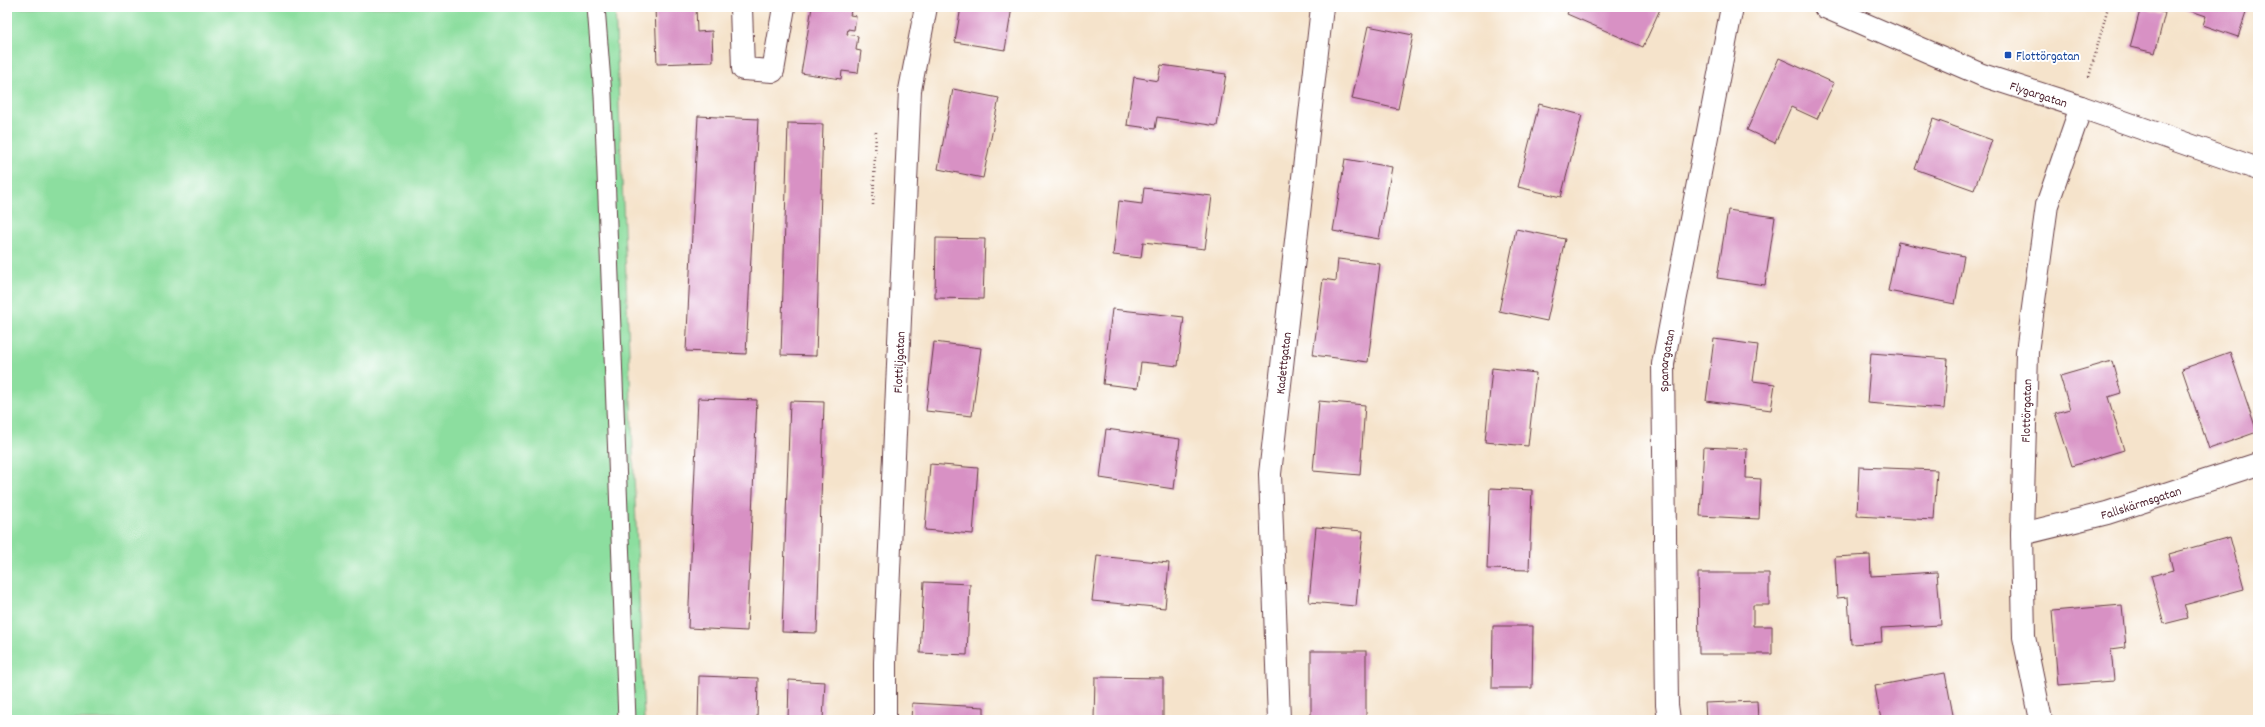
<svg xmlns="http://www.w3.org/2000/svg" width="2265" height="727" viewBox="0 0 2265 727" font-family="Dekko,sans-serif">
	<rect width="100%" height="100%" fill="#fff"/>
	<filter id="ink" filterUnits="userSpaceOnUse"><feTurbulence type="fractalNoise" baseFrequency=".025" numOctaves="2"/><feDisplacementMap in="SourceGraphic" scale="8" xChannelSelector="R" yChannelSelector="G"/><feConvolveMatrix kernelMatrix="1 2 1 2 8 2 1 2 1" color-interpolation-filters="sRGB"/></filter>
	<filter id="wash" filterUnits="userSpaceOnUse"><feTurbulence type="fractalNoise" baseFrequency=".012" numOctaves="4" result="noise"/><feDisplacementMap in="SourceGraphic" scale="16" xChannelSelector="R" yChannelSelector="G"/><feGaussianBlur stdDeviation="0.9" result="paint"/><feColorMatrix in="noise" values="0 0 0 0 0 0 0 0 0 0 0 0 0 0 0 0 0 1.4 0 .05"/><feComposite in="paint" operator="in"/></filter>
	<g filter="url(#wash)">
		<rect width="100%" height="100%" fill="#f5e3cb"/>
		<path fill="#8cde9f" stroke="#6b7e65" d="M7 7H615L644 720H7Z"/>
		<g id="blocks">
			<g fill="#d891c4">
				<path d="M655 7H696L697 32 712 31 713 62 657 64Z"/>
				<path d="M812 7H852L850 15 856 16 854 30 848 29 847 34 858 36 856 50 861 51 858 73 842 71 841 79 801 73Z"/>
				<path d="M961 7H1012L1005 50 955 42Z"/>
				<path d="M1570 7H1661L1643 47 1567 14Z"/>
				<path d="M2141 7 2165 13 2155 53 2130 47Z"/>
				<path d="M2180 7H2248L2238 37 2203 25 2206 16Z"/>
				<path d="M1368 26 1413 35 1398 109 1352 99Z"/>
				<path d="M1779 58 1834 83 1817 119 1791 107 1775 143 1747 130Z"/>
				<path d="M1161 65 1226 74 1217 126 1157 117 1155 129 1127 125 1134 77 1158 81Z"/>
				<path d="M953 89 999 98 983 178 938 169Z"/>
				<path d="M1539 104 1582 115 1561 197 1518 187Z"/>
				<path d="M698 116 758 119 746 354 686 351Z"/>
				<path d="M1933 119 1992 140 1974 190 1915 169Z"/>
				<path d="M788 123 823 124 816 356 781 355Z"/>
				<path d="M1345 159 1392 167 1379 239 1333 231Z"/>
				<path d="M1144 188 1212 196 1205 249 1143 242 1141 258 1113 255 1119 201 1142 204Z"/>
				<path d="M1728 210 1775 217 1765 285 1717 278Z"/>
				<path d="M1516 229 1565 239 1547 321 1499 311Z"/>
				<path d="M936 238 985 239 983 299 935 298Z"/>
				<path d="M1898 242 1964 256 1955 304 1888 291Z"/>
				<path d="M1338 259 1380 264 1368 362 1313 355 1323 279 1336 281Z"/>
				<path d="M1112 309 1184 317 1178 366 1141 362 1138 388 1103 384Z"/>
				<path d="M1714 339 1758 345 1753 381 1775 384 1771 410 1706 401Z"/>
				<path d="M934 342 981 348 972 416 926 411Z"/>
				<path d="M2230 352 2257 432 2209 449 2182 369Z"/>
				<path d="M1871 353 1948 359 1944 409 1867 403Z"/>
				<path d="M2112 361 2121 393 2108 397 2124 450 2072 466 2055 413 2070 409 2060 376Z"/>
				<path d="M1492 368 1536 373 1528 446 1485 442Z"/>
				<path d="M698 398 757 400 747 631 688 628Z"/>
				<path d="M790 401 824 402 817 633 782 632Z"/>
				<path d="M1319 401 1365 405 1360 475 1313 471Z"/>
				<path d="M1106 429 1180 439 1174 489 1100 478Z"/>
				<path d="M1704 447 1747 449 1746 478 1761 479 1759 519 1700 516Z"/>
				<path d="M930 464 978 468 973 534 925 530Z"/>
				<path d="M1859 467 1937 470 1934 520 1857 516Z"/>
				<path d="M1490 488 1532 490 1529 570 1487 569Z"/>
				<path d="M1316 527 1363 531 1356 606 1309 602Z"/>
				<path d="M2230 537 2244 589 2184 605 2188 618 2164 624 2151 576 2173 570 2169 554Z"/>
				<path d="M1870 555 1871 576 1937 572 1941 625 1881 628 1882 642 1851 644 1848 597 1837 598 1835 557Z"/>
				<path d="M1097 556 1169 563 1165 608 1092 601Z"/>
				<path d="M1698 573H1769V605H1753V626H1772V654H1699Z"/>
				<path d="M924 582 970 584 967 655 920 653Z"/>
				<path d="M2122 605 2126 647 2111 649 2114 681 2058 685 2052 611Z"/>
				<path d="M1493 626H1533L1532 688H1492Z"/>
				<rect x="1311" y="651" width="55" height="69"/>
				<path d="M1945 673 1954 720H1881L1875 686Z"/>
				<path d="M699 676 758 678 757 720H698Z"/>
				<path d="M1095 677 1163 678V720H1094Z"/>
				<path d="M789 680 825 682 823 720H788Z"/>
				<path d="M1757 701 1758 720H1706L1705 703Z"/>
				<path d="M912 703 984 707V720H911Z"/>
			</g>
		</g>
	</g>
	<g filter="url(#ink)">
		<use href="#blocks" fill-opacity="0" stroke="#643c43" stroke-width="1"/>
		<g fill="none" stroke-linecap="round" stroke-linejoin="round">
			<g stroke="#643c43" stroke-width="19">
				<path id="service" d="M596 7 603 95 627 720"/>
			</g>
			<g stroke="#643c43" stroke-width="24">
				<g id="minor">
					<path d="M741 7 743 69 773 71 784 7"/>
					<path id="s1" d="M1825 7 1982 75 2081 107 2258 169"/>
					<path id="s2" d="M2022 534 2107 513 2258 464"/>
					<path id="s3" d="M885 720V662L910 90 926 7"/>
					<path id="s4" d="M1279 720 1270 474 1322 7"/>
					<path id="s5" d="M1669 720 1667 705 1663 364 1732 7"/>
					<path id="s6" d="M2041 720 2024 637 2022 534 2027 352 2047 205 2081 107"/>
				</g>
			</g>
			<g stroke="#643c43" stroke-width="2.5" stroke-dasharray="1 3" stroke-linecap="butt">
				<path d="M2089 77 2108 7"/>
				<path d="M873 205 876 132"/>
			</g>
			<use href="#service" stroke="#fff" stroke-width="17"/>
			<use href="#minor" stroke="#fff" stroke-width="22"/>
		</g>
	</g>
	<rect fill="#1a4fb4" stroke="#fff" stroke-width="1.5" x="2004" y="51" width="8" height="8" rx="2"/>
	<g text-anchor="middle" stroke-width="4" stroke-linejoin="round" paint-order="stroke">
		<g font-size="13" fill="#164399" stroke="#fff" text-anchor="start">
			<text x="2016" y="60">Flottörgatan</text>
		</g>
		<g font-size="13" fill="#4a1f2b" stroke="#fff">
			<text dy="5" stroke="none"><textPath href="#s1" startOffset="231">Flygargatan</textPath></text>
			<text dy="5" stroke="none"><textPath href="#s5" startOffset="360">Spanargatan</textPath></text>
			<text dy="5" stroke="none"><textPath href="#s3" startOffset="358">Flottiljgatan</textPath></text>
			<text dy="5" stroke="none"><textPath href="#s4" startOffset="358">Kadettgatan</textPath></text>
			<text dy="5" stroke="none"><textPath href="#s6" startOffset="311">Flottörgatan</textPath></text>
			<text dy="5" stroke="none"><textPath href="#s2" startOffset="123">Fallskärmsgatan</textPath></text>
		</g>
	</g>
	<rect width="2265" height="727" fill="none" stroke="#fff" stroke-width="24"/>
</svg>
